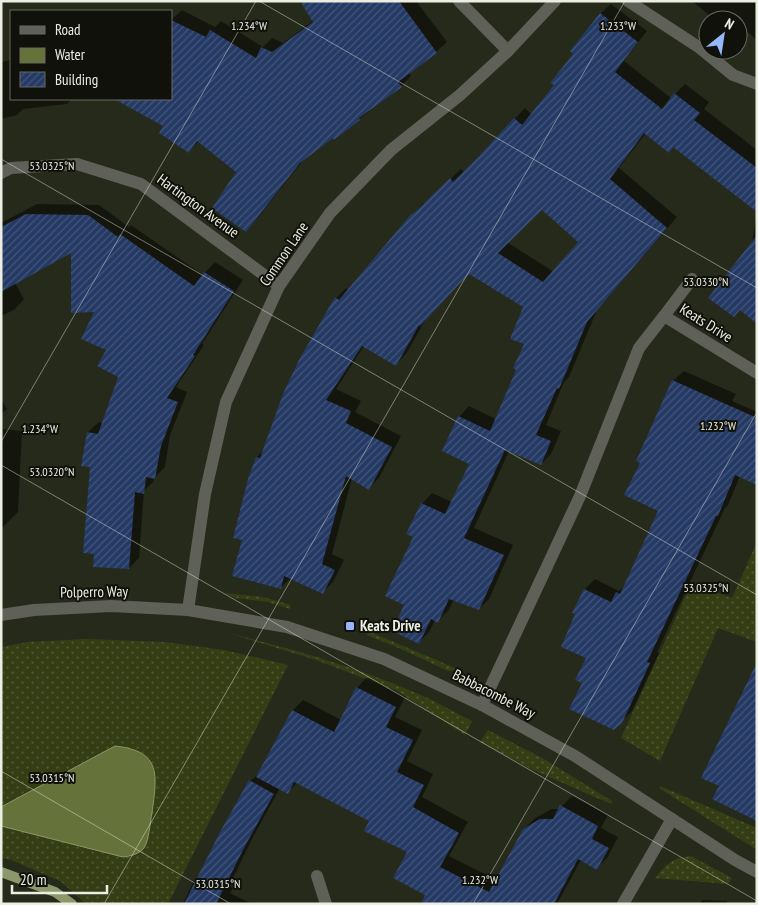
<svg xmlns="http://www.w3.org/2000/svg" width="758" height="905" viewBox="0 0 758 905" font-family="'PT Sans Narrow',sans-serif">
	<defs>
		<pattern id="grass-dots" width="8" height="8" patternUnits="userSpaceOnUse" patternTransform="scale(1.25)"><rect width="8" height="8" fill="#353d14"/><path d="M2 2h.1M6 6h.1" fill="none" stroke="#525936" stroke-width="1.8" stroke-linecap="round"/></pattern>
		<pattern id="building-hatch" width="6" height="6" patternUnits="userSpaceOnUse" patternTransform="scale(1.25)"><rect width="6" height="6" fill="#243964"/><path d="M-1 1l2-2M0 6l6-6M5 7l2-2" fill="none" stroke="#44567a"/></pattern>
	</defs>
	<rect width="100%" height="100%" fill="#262a1a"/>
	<g fill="url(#grass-dots)">
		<path d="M757 542V642L718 628 660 761 621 738 691 584 732 598Z"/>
		<path d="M224 593 263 597 291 605 290 609 268 602 235 598Z"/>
		<path d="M368 631 460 670 448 671 401 649 367 635Z"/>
		<path d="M228 633C293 649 359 668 421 695 438 702 455 713 472 721L465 735 397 691 316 660Z"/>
		<path d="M86 639 165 642 224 650 288 665 168 904H86L60 881 11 860 1 858V647L27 642Z"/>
		<path d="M488 730 544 759 612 801 611 804 531 769 480 742Z"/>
		<path d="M660 786 757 828V850L659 788Z"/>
		<path d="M691 856 732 878 728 884 655 878C667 863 672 858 691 856Z"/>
	</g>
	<path fill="#657239" stroke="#8d976c" d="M115 746C162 751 157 775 152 813 150 822 149 841 144 848 139 854 131 856 123 857L1 826V807Z"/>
	<g fill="#0007" fill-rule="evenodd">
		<path d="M301 1H416L447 42 436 52 409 72 411 76 401 86 335 138 333 137 305 158 256 220 246 230 238 172 199 141 189 151 165 126 116 99H171V20L182 10 215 27 221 21 263 47 272 38 283 43 314 20Z"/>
		<path d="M692 1H757V40L738 24V20H715Z"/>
		<path d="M611 4 647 31 624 61 671 98 685 84 709 102 704 109 757 150V210L674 146 646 133 619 168 677 217 597 310 569 377 564 382 546 425 561 431 551 454 541 464 509 451 474 528 513 545 489 599 479 609 454 599 448 611 438 621 435 620 429 632 419 642 406 604 414 536 422 504 432 493 452 502 470 463 459 417 469 406 496 419 518 369 525 344V307L469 273 426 319 406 354 396 364 364 346 336 389 361 401 355 412 401 436 379 478 369 488 352 478 332 554 344 560 333 582 323 592 291 578 280 588 243 539 257 457 264 450 336 298 346 288 349 290 423 203 424 204 461 169 464 172 525 108 532 115 555 85 600 14ZM542 209 580 242 554 272 507 242Z"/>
		<path d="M11 60V99H72L67 104 23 109 17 115 1 119V62Z"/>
		<path d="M37 204 99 205 129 227 131 225 203 275 215 262 243 280 202 344 204 345 176 387 187 392 170 435 165 467 154 478 153 482 144 491 139 558 129 568 95 553 88 432 99 422 103 423 120 377 108 349 96 311 73 251 15 283 24 299 14 310 1 316V223Z"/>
		<path d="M757 211V323L752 243Z"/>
		<path d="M684 371 736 394 732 401 757 412V483L740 476 728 505 725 508 657 652 659 653 632 711 614 728 583 682 587 658 576 614 574 612 585 589 595 579 619 591 626 584 660 510 641 462 673 381Z"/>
		<path d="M1 399 7 409 1 414Z"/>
		<path d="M1 429 22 431 18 512 1 529Z"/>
		<path d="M367 677 405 697 395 717 422 730 407 761 433 774 422 797 468 822 449 856 497 880 524 829 535 818 552 809H559L572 796 608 815 601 828 618 837 607 858 597 868 581 860 557 904H422L427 895 409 852 371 820 297 783 288 792 280 788 254 835 229 886 233 888 230 893 252 904H183L193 882 200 876 250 781 261 772 293 710 303 700 341 720 357 688Z"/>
		<path d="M702 900 727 901V904H699Z"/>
	</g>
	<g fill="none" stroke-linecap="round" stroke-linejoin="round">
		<path stroke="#8d976c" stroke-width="10" d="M1 872 55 892 72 904"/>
	</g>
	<g fill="url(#building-hatch)" fill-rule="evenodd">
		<path d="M300 1H399L437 53 398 82 402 87 359 118 360 120 334 140 333 138 300 163 246 232 212 208 236 172 197 141 189 153 159 133 163 126 114 99H171V20L206 37 210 30 256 58 261 47 272 52 313 22Z"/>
		<path d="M600 13 638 42 615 72 662 109 674 93 700 113 694 120 757 168V212L673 147 669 153 644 133 610 179 667 228 587 322 559 389 557 388 536 435 551 441 541 465 505 450 464 538 504 555 479 610 449 599 438 623 431 619 419 644 392 631 404 605 385 596 413 537 406 534 421 503 445 514 469 464 442 451 458 416 490 431 516 370 513 368 524 344 510 339 523 307 469 274 420 326 419 325 396 366 362 346 326 400 351 411 346 423 392 447 369 490 346 476 322 564 335 570 323 594 284 576 281 589 232 576 242 540 233 538 248 479 256 457 260 458 283 394 299 360 335 297 339 300 412 213 413 214 450 178 453 182 480 155 514 118 522 125 554 85 550 83 573 54 570 51ZM542 210 578 242 543 282 498 253Z"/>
		<path d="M26 214 88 215 118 237 120 234 194 286 204 272 234 291 193 355 195 356 167 398 178 402 161 446 155 479 146 477 144 494 135 492 129 569 93 567 94 554 83 553 90 467 81 466 87 432 98 434 118 377 97 366 106 350 81 339 94 312 71 313V253L1 292V227Z"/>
		<path d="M757 235V324L740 310 734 317 708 298Z"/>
		<path d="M672 380 757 418V485L735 475 718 516H716L647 662 650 663 622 723 614 730 569 709 582 683 575 680 586 658 561 647 575 614 572 613 584 589 611 602 616 592 620 594 658 511 624 495 640 463 636 461Z"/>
		<path d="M757 662V821L712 799 719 786 701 778Z"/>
		<path d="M356 687 396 707 386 727 413 740 397 772 424 785 413 807 459 833 440 867 489 892 523 829 540 819H553L560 805 598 826 592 839 609 848 597 870 578 859 554 904H421L425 895 393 878 407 852 364 831 369 821 294 782 288 794 256 777 292 710 334 732Z"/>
		<path d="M249 780 274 794 245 846 216 904H184L219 834Z"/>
	</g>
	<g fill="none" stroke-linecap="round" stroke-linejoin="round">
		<g stroke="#5f6159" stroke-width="12">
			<path d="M459 1 508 51"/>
			<path d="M628 1 700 48 733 75 757 84"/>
			<path d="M1 173 11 168 77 164 141 184 279 286"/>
			<path d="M664 316 692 279"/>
			<path d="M188 610 205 494 226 402 279 286 330 213 391 150 460 95 508 51 555 1"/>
			<path d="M482 705 580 496 639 348 664 316 757 373"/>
			<path d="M317 876 326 904"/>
			<path d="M623 904 672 819"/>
		</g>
		<path stroke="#5f6159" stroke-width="12" d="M1 615 34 610 111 606 188 610 287 627 384 659 482 705 575 756 735 860 757 872"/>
	</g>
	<path fill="none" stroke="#ebeee3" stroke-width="1" stroke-opacity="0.45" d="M259 1 757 288M1 159 757 595M1 442 256 1M1 465 757 901M1 771 231 904M104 904 625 1M473 904 757 412"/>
	<rect fill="#94b7fd" stroke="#10110a" stroke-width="2" x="345" y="621" width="10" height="10" rx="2.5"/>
	<g text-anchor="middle" stroke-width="4" stroke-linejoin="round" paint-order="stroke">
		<g font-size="15" fill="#ebeee3" stroke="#10110a">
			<text transform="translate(198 206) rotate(36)" y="5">Hartington Avenue</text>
			<text transform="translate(284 254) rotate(-56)" y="5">Common Lane</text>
			<text transform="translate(706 323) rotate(32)" y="5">Keats Drive</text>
			<text transform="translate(94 592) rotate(-1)" y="5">Polperro Way</text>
			<text transform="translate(494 694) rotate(27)" y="5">Babbacombe Way</text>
		</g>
		<g font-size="15" font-weight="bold" fill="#ebeee3" stroke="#10110a" text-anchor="start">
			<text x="360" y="631">Keats Drive</text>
		</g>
	</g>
	<g font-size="12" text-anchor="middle" fill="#ebeee3" stroke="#10110a" stroke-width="4" stroke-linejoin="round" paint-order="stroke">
		<text x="249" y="30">1.234°W</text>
		<text x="618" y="30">1.233°W</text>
		<text x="52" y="170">53.0325°N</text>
		<text x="706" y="286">53.0330°N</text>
		<text x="718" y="430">1.232°W</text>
		<text x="40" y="433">1.234°W</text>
		<text x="52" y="476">53.0320°N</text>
		<text x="706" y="592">53.0325°N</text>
		<text x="52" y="782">53.0315°N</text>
		<text x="480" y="884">1.232°W</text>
		<text x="218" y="888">53.0315°N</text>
	</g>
	<rect width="758" height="905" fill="none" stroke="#ebeee3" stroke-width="5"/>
	<rect x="10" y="10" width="162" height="90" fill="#10110a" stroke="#686961"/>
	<rect x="20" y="26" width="25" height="8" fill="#5f6159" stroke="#686961"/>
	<text x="55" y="35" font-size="15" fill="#ebeee3">Road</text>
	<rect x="20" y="48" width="25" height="15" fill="#657239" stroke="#686961"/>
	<text x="55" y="60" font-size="15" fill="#ebeee3">Water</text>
	<rect x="20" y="72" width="25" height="15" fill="url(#building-hatch)" stroke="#686961"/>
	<text x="55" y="85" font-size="15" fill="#ebeee3">Building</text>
	<g transform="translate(723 35) rotate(30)"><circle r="24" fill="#10110a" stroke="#686961"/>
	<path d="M0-4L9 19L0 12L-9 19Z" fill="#94b7fd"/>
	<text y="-8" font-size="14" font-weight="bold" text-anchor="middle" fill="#ebeee3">N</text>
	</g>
	<path d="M12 885v8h95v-8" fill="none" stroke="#ebeee3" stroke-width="2.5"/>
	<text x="20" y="885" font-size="15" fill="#ebeee3" stroke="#10110a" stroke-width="4" paint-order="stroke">20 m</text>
</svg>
